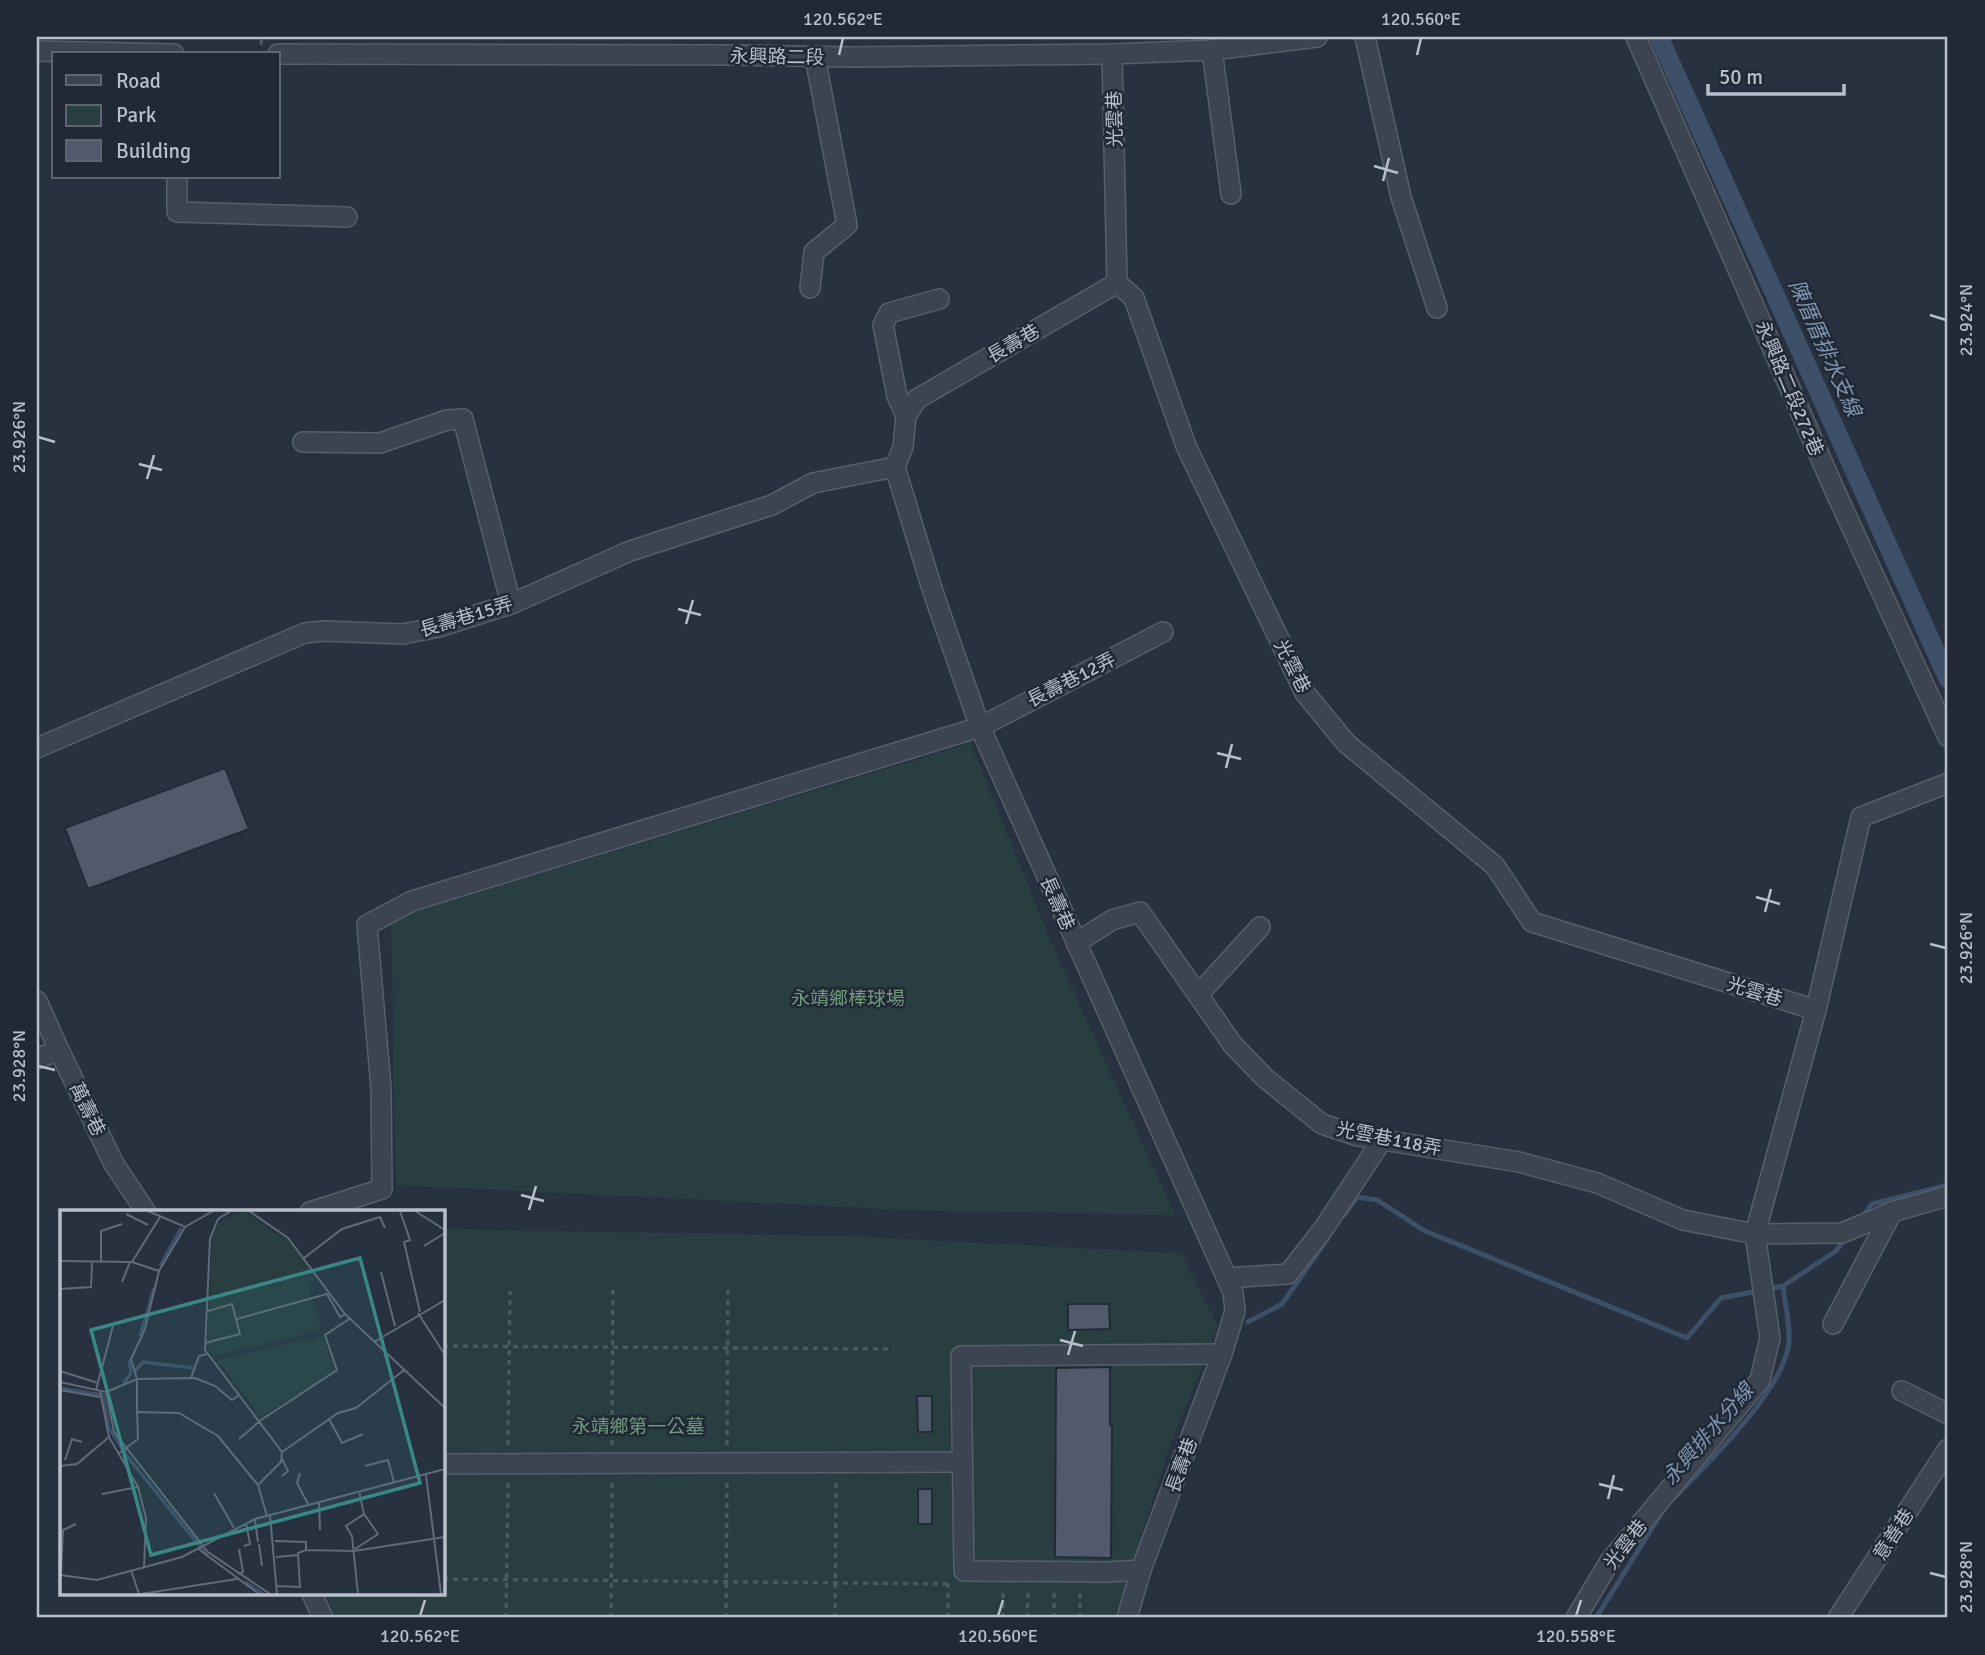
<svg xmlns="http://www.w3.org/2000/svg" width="1985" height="1655" viewBox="0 0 1985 1655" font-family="Signika,'Noto Sans TC',sans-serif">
	<rect width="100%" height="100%" fill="#273140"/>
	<g fill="#293e41">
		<path d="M971 743 1051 942 1175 1215 904 1210 396 1185 391 919Z"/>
		<path d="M443 1229 846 1236 1181 1253 1218 1326 1168 1451 1116 1618H335L327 1594H443Z"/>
	</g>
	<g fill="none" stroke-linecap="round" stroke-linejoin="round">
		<g stroke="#3e4f68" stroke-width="5">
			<path d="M1344 1215 1357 1197 1377 1200 1425 1231 1687 1338 1721 1298 1783 1286"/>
			<path d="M1862 1217 1872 1204 1948 1185"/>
			<path d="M1248 1322 1282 1304 1328 1238"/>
			<path d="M1675 1497C1708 1463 1786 1388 1789 1341 1790 1323 1785 1304 1783 1286L1836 1251 1845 1239"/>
			<path d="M1596 1618 1664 1509"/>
		</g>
		<path stroke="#3e4f68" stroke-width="19" d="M1659 37 1948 679"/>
	</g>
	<g fill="#515a6b" stroke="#222b37" stroke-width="2">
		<path d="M225 768 249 829 88 889 65 828Z"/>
		<path d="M1068 1304H1109L1110 1329 1068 1330Z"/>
		<path d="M1110 1367V1425H1112L1111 1558 1055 1557 1056 1368Z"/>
		<path d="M917 1396H932V1432H918Z"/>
		<rect x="918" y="1489" width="14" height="35"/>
	</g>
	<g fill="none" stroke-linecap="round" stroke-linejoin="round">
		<g stroke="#565f6a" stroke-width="22">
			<g id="minor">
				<path d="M1365 37 1401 197 1437 308"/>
				<path d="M1636 37 1835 491 1948 737"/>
				<path d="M1212 50 1231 194"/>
				<path d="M37 51 174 54"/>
				<path d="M278 54 727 55 854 57 1112 54 1212 50 1317 37"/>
				<path d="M1112 54 1117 283 1134 298 1186 446 1305 693 1346 743 1495 866 1532 922 1816 1010 1861 817 1948 783"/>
				<path d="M177 177V212L347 217"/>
				<path d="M1117 283 917 399 906 416 903 447 895 467 933 592 980 727 1233 1292 1235 1311 1222 1354 1141 1570 1127 1618"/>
				<path d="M810 288 814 252 847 225 815 57"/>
				<path d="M906 416 897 396 883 325 889 313 939 299"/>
				<path d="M303 442 380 443 447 420 463 419 511 604"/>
				<path d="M37 748 305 633 323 631 403 634 439 627 511 604 630 551 772 505 813 483 895 467"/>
				<path d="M1076 943 1112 920 1140 912 1233 1045 1265 1078 1322 1124 1358 1136 1519 1162 1597 1183 1683 1220 1755 1234 1842 1233 1892 1212 1948 1196"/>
				<path d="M1198 995 1260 927"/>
				<path d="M37 1001 59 1050 114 1164 146 1212"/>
				<path d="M37 1059 59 1050"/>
				<path d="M310 1212 382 1189 381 1088 367 925 412 901 980 727 1163 632"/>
				<path d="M1227 1278 1288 1274 1324 1228 1382 1140"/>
				<path d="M1833 1324 1892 1212"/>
				<path d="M1902 1391 1948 1414"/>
				<path d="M443 1464 961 1462"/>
				<path d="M1141 1570 1107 1572 964 1571 961 1356 1222 1354"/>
				<path d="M312 1594 323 1618"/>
				<path d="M1576 1618 1610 1561 1760 1380 1770 1338 1755 1234 1816 1010"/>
				<path d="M1838 1618 1948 1449"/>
			</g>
		</g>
		<g stroke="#485b5e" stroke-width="3.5" stroke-dasharray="5 5" stroke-linecap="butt">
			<path d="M261 45 262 37"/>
			<path d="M443 1346 894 1349"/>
			<path d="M508 1445 510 1291"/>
			<path d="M612 1445 613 1285"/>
			<path d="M727 1445 728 1286"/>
			<path d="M443 1579 952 1584"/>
			<path d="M506 1618 508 1480"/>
			<path d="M611 1618 612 1480"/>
			<path d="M726 1618 727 1480"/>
			<path d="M835 1618 836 1480"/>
			<path d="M948 1618V1584"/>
			<path d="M1003 1618V1589"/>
			<path d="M1027 1618 1028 1589"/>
			<path d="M1054 1618V1588"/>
			<path d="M1080 1618V1589"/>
		</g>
		<use href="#minor" stroke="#3b4450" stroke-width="19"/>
	</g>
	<path fill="none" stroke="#b8bfca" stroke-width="2.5" d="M839 55 843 38M1417 55 1421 38M1374 166 1398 173M1383 181 1389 158M1930 315 1946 320M38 437 55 442M139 464 162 470M147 479 154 455M678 609 701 615M686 624 693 600M1217 753 1241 759M1226 768 1232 744M1756 897 1780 904M1765 912 1771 889M1930 944 1946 948M38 1066 55 1070M521 1195 544 1201M529 1210 536 1186M1060 1340 1083 1346M1068 1355 1075 1331M1599 1484 1623 1490M1608 1499 1614 1475M1930 1573 1946 1577M420 1616 425 1600M998 1616 1003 1600M1576 1616 1581 1600"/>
	<g text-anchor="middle" stroke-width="5" stroke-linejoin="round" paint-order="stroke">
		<g font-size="19" fill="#b8bfca" stroke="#202935">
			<text transform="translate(777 56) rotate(1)" y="7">永興路二段</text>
			<text transform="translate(1114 119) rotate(-91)" y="7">光雲巷</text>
			<text transform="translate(1013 343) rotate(-30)" y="7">長壽巷</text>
			<text transform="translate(1790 388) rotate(67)" y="7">永興路二段272巷</text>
			<text transform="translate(466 616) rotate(-17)" y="7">長壽巷15弄</text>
			<text transform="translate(1293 666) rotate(63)" y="7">光雲巷</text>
			<text transform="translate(1071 679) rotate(-27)" y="7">長壽巷12弄</text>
			<text transform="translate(1058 903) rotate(66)" y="7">長壽巷</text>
			<text transform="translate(1755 991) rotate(17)" y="7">光雲巷</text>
			<text transform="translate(88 1109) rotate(64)" y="7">萬壽巷</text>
			<text transform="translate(1389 1138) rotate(11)" y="7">光雲巷118弄</text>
			<text transform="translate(1181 1465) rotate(-70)" y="7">長壽巷</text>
			<text transform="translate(1893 1534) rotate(-57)" y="7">意善巷</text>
			<text transform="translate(1625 1544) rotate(-52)" y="7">光雲巷</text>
		</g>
		<g font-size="19" fill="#709a7b" stroke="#202935">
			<text x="848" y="1005">永靖鄉棒球場</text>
			<text x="638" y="1433">永靖鄉第一公墓</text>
		</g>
		<g font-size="21" font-style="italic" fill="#8195b0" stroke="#202935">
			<text transform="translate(1825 348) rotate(66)" y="7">陳厝厝排水支線</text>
			<text transform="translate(1708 1434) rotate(-49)" y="7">永興排水分線</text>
		</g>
	</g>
	<g transform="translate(60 1210)">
		<rect width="385" height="385" fill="#273140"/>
		<path d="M183 1 227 30 258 68 248 72 261 120 154 146 147 137 152 28 158 13ZM263 126 274 162 201 207 157 150Z" fill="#293e41"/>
		<path fill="none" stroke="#3e4f68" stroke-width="3.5" d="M100 56 121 18M80 126 94 78M75 161 83 152 133 158M64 173 71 163 69 150M0 178 43 185 49 218 66 245 147 345M185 372 203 384"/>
		<path fill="none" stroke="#616a77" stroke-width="2" d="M88 1 125 17 153 1M171 1 158 9 150 29 145 140 222 242 221 252 198 275M189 1 228 28 285 104 385 198M340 1 350 30 344 32 360 102M355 1 385 20M66 4 88 15M364 36 385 23M244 48 282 19 320 7 325 18M0 51 72 52 99 61M41 52V21L62 14M72 52 100 7M321 62 335 116M62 72 70 52M0 79 31 77 32 53M358 103 385 145M177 109 267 84 280 107 285 104M314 132 385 90M145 133 180 124 172 94 148 101M0 161 38 173M131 168 139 146 147 144M0 172 46 182 54 222 148 342 210 384M0 180 40 187M36 180 53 116M40 181 49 227 78 277 86 308 84 357M46 182 77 169 135 168 155 176 172 190 180 184M77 202V169L71 149 85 119 99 61 125 17M269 209 282 233 303 224M179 229 201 210 277 160 265 125 291 108M222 242 278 203 296 198 344 160M58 244 78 229 77 202 119 203 158 226 198 275 207 306M5 250 12 229 22 232M0 256 17 254 49 227M305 256 328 250 334 272M240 263 237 273 248 294M366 265 381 384M222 266 228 261 222 249M154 283 174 318M42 284 78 277M259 292 260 320M210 305 217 384M195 310 198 332M215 331 246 332V340M199 334 202 356M184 336 190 334 186 313M137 338 199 384M295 339 318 324 304 304M216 347 238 345M71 360 79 384M178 364 183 362 179 339M0 365 37 370 122 347 195 309 385 259M1 365 3 320 16 314M217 376 240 377 238 343 246 340 294 341 385 327M81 384 177 369M298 384 292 326 286 316 304 304 299 281"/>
		<path fill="#398885" fill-opacity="0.15" stroke="#398885" stroke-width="3.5" d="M300 48 360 273 91 345 31 120Z"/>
		<rect width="385" height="385" fill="none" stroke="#b8bfca" stroke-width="3.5"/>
	</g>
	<rect width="1985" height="1655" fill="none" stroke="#202935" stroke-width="77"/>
	<rect x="52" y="52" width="228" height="126" fill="#202935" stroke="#5d6571" stroke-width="2"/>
	<rect x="66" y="75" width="35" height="10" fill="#3b4450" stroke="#5d6571" stroke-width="2"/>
	<text x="116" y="88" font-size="21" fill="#b8bfca">Road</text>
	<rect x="66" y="105" width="35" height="21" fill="#293e41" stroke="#5d6571" stroke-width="2"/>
	<text x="116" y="122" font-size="21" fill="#b8bfca">Park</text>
	<rect x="66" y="140" width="35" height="21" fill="#515a6b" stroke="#5d6571" stroke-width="2"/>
	<text x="116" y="158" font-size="21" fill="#b8bfca">Building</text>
	<path d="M1708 84v10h136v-10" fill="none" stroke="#b8bfca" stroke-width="3.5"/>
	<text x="1719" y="84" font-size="21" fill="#b8bfca" stroke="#202935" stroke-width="5" paint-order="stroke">50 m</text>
	<rect x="38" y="38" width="1908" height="1578" fill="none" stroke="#b8bfca" stroke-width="2.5"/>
	<g font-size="18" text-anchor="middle" fill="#b8bfca">
		<text x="843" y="25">120.562°E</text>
		<text x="1421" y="25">120.560°E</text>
		<text transform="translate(1966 320) rotate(-90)" y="6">23.924°N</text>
		<text transform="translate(19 437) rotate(-90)" y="6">23.926°N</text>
		<text transform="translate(1966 948) rotate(-90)" y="6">23.926°N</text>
		<text transform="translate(19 1066) rotate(-90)" y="6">23.928°N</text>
		<text transform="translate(1966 1577) rotate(-90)" y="6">23.928°N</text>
		<text x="420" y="1642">120.562°E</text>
		<text x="998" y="1642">120.560°E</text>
		<text x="1576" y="1642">120.558°E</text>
	</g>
</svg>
